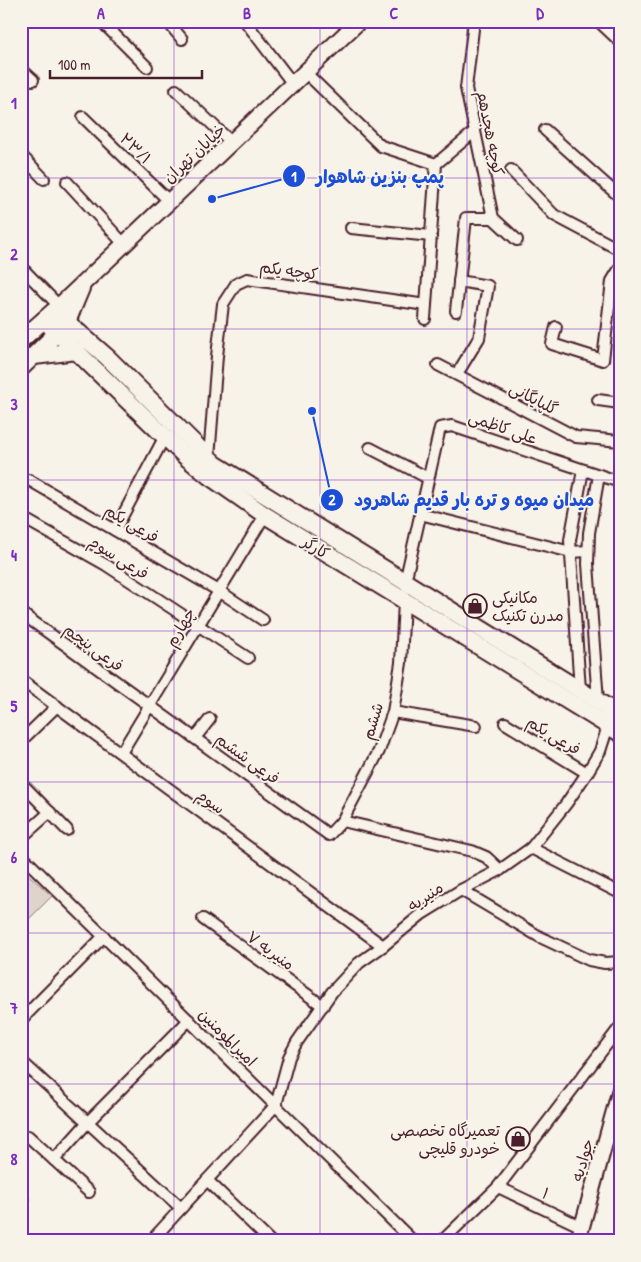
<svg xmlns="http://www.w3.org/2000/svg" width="641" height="1262" viewBox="0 0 641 1262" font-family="'Patrick Hand','Playpen Sans Arabic',sans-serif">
	<rect width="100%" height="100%" fill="#f7f3e8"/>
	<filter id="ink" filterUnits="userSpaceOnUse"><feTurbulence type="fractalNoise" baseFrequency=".02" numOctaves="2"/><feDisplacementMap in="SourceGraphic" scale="10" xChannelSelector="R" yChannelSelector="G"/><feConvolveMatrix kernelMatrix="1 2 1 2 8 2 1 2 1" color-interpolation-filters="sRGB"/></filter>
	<g filter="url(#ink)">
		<path fill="#ded4cc" stroke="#947a7c" d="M21 868 52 896 21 927Z"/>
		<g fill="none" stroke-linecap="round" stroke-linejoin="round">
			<g stroke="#4a1f2b" stroke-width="14">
				<g id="minor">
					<path d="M101 21 147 67"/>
					<path d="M167 21 182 39"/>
					<path d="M245 21 293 84"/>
					<path d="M474 21 466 88 493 218 517 240"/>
					<path d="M21 69 33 80"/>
					<path d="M305 72 381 146 436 164"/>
					<path d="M176 90 231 142"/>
					<path d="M83 117 169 201"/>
					<path d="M545 130 620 197"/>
					<path d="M21 155 44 179"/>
					<path d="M511 170 554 215 620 250"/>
					<path d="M67 182 124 244"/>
					<path d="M351 228 431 236"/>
					<path d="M21 267 59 306"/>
					<path d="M456 311 466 218H493"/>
					<path d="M425 319 436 164 475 131"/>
					<path d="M556 327 552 344 603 360 612 281 620 268"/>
					<path d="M438 365 576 437 620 441"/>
					<path d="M457 374 479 338 488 286 459 281"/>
					<path d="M598 400 620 403"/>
					<path d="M370 448 428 478"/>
					<path d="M209 458 217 356 223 304 236 284 247 279 426 305"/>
					<path d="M29 480 219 591 263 620"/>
					<path d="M420 514 571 552 588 551"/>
					<path d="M21 517 106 565 248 658"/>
					<path d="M115 530 165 436"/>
					<path d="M405 582 440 428 452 426 620 482"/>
					<path d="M21 613 329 835 342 821 379 751 393 712 401 663 404 601"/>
					<path d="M21 680 383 946"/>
					<path d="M580 690 570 540 583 470"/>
					<path d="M598 701 588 564 589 533 599 475"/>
					<path d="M393 712 476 726"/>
					<path d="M505 723 587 773"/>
					<path d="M195 738 210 719"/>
					<path d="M21 741 57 706"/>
					<path d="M121 753 265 515"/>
					<path d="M26 788 67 830"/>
					<path d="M342 821 472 851 486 857 500 870"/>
					<path d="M21 838 50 812"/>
					<path d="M531 848 620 893"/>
					<path d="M21 855 413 1241"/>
					<path d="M461 890 540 937 589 960 605 963 620 962"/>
					<path d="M203 919 323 1006"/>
					<path d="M21 1020 104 936"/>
					<path d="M21 1061 181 1208"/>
					<path d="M28 1136 89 1192"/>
					<path d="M54 1160 88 1122 189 1020"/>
					<path d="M207 1180 270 1241"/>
					<path d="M498 1187 582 1227"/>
					<path d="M21 1203 23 1201"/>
					<path d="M151 1241 276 1105 289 1057 297 1042 332 992 359 963 383 946 422 914 461 890 500 870 531 848 566 804 587 773 600 751 608 726"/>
					<path d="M442 1241 498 1187 620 1027"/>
				</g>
			</g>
			<g stroke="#4a1f2b" stroke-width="18">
				<path id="tertiary" d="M578 1241 620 1089"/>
			</g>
			<g stroke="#4a1f2b" stroke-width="19">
				<g id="secondary">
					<path d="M602 21 620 38"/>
					<path d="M54 311 359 21"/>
					<path d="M67 323 82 287"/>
				</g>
			</g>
			<g stroke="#4a1f2b" stroke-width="20">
				<g id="primary">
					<path d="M44 320 186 457 209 476 265 515 620 733"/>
					<path d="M21 340 54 311 107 357 215 464 620 715"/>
					<path d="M34 356 77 351"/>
					<path d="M21 368 64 326"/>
				</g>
			</g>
			<use href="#minor" stroke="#f7f3e8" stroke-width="10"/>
			<use href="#tertiary" stroke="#f7f3e8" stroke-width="14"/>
			<use href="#secondary" stroke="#f7f3e8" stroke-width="15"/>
			<use href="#primary" stroke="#f7f3e8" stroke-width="16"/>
		</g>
	</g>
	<path fill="none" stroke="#7b2cbf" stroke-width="1" stroke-opacity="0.55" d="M174 21V1241M320 21V1241M467 21V1241M21 178H620M21 329H620M21 480H620M21 631H620M21 782H620M21 933H620M21 1084H620"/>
	<defs>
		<g id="shop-ring" transform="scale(1.25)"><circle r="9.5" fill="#f7f3e8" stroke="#4a1f2b" stroke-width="1.5"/><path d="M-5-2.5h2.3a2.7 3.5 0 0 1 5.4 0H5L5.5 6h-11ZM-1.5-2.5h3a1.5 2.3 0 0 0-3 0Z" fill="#4a1f2b"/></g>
	</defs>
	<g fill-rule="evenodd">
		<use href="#shop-ring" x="475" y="606"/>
		<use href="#shop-ring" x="518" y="1139"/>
	</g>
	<g text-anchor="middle" stroke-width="4" stroke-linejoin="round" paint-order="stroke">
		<g font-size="16" fill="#4a1f2b" stroke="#f7f3e8">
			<text transform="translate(491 133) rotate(79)" y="6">کوچه هجدهم</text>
			<text transform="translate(136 148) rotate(44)" y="6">۲۳/۱</text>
			<text transform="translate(194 153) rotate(-43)" y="6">خیابان تهران</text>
			<text transform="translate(289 270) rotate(8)" y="6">کوچه یکم</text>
			<text transform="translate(534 398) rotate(28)" y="6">گلپایگانی</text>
			<text transform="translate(503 427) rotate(19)" y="6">علی کاظمی</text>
			<text transform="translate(132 523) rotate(30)" y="6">فرعی یکم</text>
			<text transform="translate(316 547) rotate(32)" y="6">کارگر</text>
			<text transform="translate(119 557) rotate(32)" y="6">فرعی سوم</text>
			<text transform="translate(180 627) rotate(-59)" y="6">چهارم</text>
			<text transform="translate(94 647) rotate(36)" y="6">فرعی پنجم</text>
			<text transform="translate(372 721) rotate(-73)" y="6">ششم</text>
			<text transform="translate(554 735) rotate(31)" y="6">فرعی یکم</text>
			<text transform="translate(248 758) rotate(36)" y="6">فرعی ششم</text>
			<text transform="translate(211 801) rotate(36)" y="6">سوم</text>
			<text transform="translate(425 896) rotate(-34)" y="6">منیریه</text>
			<text transform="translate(271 950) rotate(36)" y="6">منیریه ۷</text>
			<text transform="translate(228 1037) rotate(45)" y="6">امیرالمومنین</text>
			<text transform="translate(582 1160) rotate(-74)" y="6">جوادیه</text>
			<text transform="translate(546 1193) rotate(26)" y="6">۱</text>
		</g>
		<g font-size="16" fill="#4a1f2b" stroke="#f7f3e8" text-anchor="start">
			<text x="492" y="603">مکانیکی<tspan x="492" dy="18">مدرن تکنیک</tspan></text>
			<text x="500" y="1136" text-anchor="end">تعمیرگاه تخصصی<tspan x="500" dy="18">خودرو قلیچی</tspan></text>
		</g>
	</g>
	<path fill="none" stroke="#1d4ed8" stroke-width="2" d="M212 199L294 176M312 411L332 500"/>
	<g fill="#1d4ed8" stroke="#f7f3e8" stroke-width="2">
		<circle cx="212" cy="199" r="5"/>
		<circle cx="312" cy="411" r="5"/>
		<circle cx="294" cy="176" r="12"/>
		<circle cx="332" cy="500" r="12"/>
	</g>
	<g font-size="15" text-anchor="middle" font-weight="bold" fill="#fff">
		<text x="294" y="182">1</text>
		<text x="332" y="505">2</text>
	</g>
	<g font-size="18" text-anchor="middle" font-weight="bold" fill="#1d4ed8" stroke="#f7f3e8" stroke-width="4" stroke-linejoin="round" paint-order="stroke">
		<text x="380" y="183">پمپ بنزین شاهوار</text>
		<text x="474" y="506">میدان میوه و تره بار قدیم شاهرود</text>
	</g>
	<rect width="641" height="1262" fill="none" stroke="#f7f3e8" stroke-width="55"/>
	<path d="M50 70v8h152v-8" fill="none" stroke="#4a1f2b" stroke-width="2.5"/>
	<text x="58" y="70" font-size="15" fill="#4a1f2b" stroke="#f7f3e8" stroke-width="4" paint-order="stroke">100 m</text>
	<rect x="28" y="28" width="586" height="1206" fill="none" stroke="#7b2cbf" stroke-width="2"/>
	<g font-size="16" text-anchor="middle" font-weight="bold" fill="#7b2cbf">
		<text x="101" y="19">A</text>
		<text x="247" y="19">B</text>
		<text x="394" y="19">C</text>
		<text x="540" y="19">D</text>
		<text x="14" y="109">1</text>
		<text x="14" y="260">2</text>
		<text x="14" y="410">3</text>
		<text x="14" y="561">4</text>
		<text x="14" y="712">5</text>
		<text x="14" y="863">6</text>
		<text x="14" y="1014">7</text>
		<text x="14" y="1165">8</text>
	</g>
</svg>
